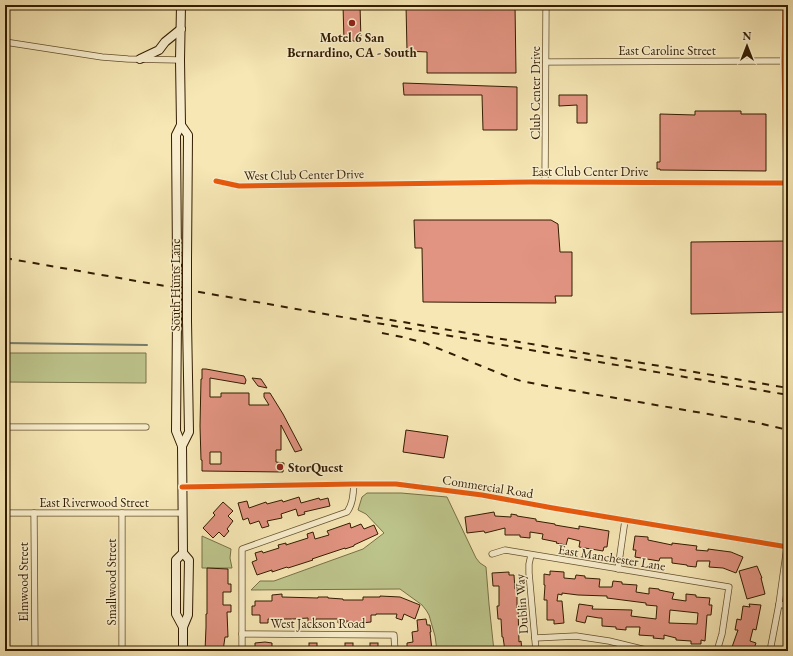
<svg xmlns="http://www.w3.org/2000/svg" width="793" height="656" viewBox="0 0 793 656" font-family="'EB Garamond',serif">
	<rect width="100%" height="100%" fill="#f6e7b4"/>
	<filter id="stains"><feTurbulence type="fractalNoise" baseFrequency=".005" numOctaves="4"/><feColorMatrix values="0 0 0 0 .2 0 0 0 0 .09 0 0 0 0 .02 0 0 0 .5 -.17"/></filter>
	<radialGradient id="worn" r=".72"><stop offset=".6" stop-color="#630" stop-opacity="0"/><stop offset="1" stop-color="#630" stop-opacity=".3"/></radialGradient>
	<g fill="#bdc58c" stroke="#787046">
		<path d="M5 353H146V383L5 382Z"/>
		<path d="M367 493H401L447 497 476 558 480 563 486 567 489 604 494 651H437L435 636 429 615 426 610 422 605 400 589 251 590 260 581H274L363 549 384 533 366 514 358 510 362 497Z"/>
		<path d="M202 536 231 549 230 558 232 568H202Z"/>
	</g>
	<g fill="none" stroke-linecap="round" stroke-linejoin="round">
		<path stroke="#747d6e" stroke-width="2" d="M5 343 147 345"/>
	</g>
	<g fill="#e29482" stroke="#331c00" fill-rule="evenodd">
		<path d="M343 5H360L361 41H344Z"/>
		<path d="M406 5H515L516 73H427V52L407 51Z"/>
		<path d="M403 83 517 87V130H483L482 95H404Z"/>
		<path d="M559 95H587V123H577V105L559 106Z"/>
		<path d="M695 111H741V114H766V171L660 170V169H657V162H660V114L695 115Z"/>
		<path d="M414 220H551L558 224 560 252H572V296H555L556 303 423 302 422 248H415Z"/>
		<path d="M788 241V312L691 314V242Z"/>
		<path d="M202 369H206L244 376 246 380 245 384 210 378V397H221V393H249V405H269L264 397V393H270L283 414 302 450 295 452 281 425V450H276V462L284 463 283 472 202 471V460H201L200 426 201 379H202ZM210 452H221V464H210Z"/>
		<path d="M252 378 261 379 267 388 258 386Z"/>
		<path d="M406 430 448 436 444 458 403 452Z"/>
		<path d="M299 497 301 503 319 498 320 500 328 498 330 506 304 512 305 514 298 516 296 509 281 514 282 518 267 521 269 526 262 528 259 521 250 524 248 518 243 520 238 503 247 501 249 508 266 502 267 504 282 500 283 502Z"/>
		<path d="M223 502 233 511 228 516 233 521 227 529 229 531 224 537 219 532 213 538 203 528 215 515 213 513Z"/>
		<path d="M494 512 495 516 511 517V514L517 515V516L536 519V521L555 524V525L579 529V526L609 531 607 547H604L603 551 579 547 580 541 568 538 566 545 556 543 557 542 542 539 543 534 530 532V538L520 537V535H505V528L485 533 484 531 467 533 465 517Z"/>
		<path d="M350 523 351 528 361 524 364 529 374 525 378 534 354 545V546L345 549V548L312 559 313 560 288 568 287 567 272 572V570L257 575 252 562 257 560 255 553 262 551 263 553 279 548 278 545 286 543V545L308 538 307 534 313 532 315 539 329 535 327 531Z"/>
		<path d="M635 536 648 537V540L672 545V543L697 546 696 550 708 551V549L731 552 743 557 736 573 723 568 709 567 710 561H697L696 567 687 566V565L672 563V558H660L659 561 635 557 636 550H633Z"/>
		<path d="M757 566 762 578H761L765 594 747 599 739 571Z"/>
		<path d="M207 568 228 569V584H231V592H223V605H231V612H227L228 637H225L223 651H205L206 627V614H207Z"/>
		<path d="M550 571 564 572V578L575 579 576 575 585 576V578L600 579 599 587H612L613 581 622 582V584L637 585 636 592 649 594V588L659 589V590L674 593 672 599 686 601V594L696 595V597L710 598 709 605H712L711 615H707L705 641 701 640V644H691V641L676 640V638L664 635V639L653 638 654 636 639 635 640 627H626V630L616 629V627L602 626V618H599L587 616 585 623 576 621 579 604 593 606 592 609 632 610 631 616 656 619 657 606 646 605V603L607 598V596L578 595 562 593V595L558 594 557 601H562L564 623 554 624V620H547V600H544L545 585H544V574L550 575ZM670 610 698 613 697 624 669 623Z"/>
		<path d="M509 572V575H514L515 589H517V608H518L519 642 521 641 522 651H505L503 637H502L501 619H498L497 606H499V586H493L492 573Z"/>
		<path d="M282 594V597L318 598V597H328V598L343 599V600H363V597H380V596L400 597 420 605 415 619 404 614 402 620 396 618 397 614H376V615H371V622L361 623 346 621V623H338V619H316L315 623H308V618L293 619H268V623H260V615H252V606H255V601H272V595Z"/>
		<path d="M749 604 761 605 756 630 753 629 750 641 756 643 753 651H736L731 650 738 630H735L737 619 741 620 743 606 750 607Z"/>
		<path d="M426 619 427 625H430L431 632H430L432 651H416V650L407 651V643L413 642 412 632 418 631 417 620Z"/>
		<path d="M265 642 272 643V651H255V643Z"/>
		<rect x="309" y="643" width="8" height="8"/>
		<rect x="345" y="643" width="8" height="8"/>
		<rect x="370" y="643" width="8" height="8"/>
	</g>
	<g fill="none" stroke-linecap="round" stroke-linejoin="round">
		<g stroke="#644f2d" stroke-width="7">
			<g id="street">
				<path d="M5 42 102 57 128 59 180 60"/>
				<path d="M546 62 788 61"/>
				<path d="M216 181 239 186 531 182 786 183 784 61 785 5"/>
				<path d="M545 182 546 5"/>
				<path d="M5 427H146"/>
				<path d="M182 487 354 484H396L482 495 553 508 788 547"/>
				<path d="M5 513H183"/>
				<path d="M34 513 35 651"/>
				<path d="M122 513V651"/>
				<path d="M492 554 505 550 729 587 722 634 717 651"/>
				<path d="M531 555 529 564V573L536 651"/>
				<path d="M618 569 625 520"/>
				<path d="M779 604 788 606"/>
				<path d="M242 634 394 635 395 651"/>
				<path d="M535 638 576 636 609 641 650 651"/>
				<path d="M242 651V549L347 512C353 504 353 494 354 484"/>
				<path d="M770 651 779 604 787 547"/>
			</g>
		</g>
		<g stroke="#331c00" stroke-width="10">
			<g id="secondary">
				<path d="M140 59 159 50 165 42 181 29"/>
				<path d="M181 125 188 135 187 260"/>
				<path d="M177 259 176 135 181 125 180 60 181 5"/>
				<path d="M177 319 176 431 182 446 183 553 189 560 188 615 183 627V651"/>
				<path d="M182 446 189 432 187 321"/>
				<path d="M183 627 176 614V560L183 553"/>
			</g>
		</g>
		<use href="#street" stroke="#f9efce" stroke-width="5.5"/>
		<use href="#secondary" stroke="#f9efce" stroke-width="8"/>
		<g stroke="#331c00" stroke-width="2" stroke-dasharray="7 7" stroke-linecap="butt">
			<path d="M5 258 788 395"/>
			<path d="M362 315 788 388"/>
			<path d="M382 333 402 337 425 343 506 376 521 381 552 387 754 422 788 430"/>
		</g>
		<g stroke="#331c00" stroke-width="10" stroke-linecap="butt">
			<g id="secondary-bridge">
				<path d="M177 259V319"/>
				<path d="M187 260V321"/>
			</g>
		</g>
		<use href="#secondary-bridge" stroke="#f9efce" stroke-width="8"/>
		<g stroke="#f9efce" stroke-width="8">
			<g id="cycleway">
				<path d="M216 181 239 186 531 182 786 183 784 61 785 5"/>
				<path d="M182 487 354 484H396L482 495 553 508 788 547"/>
			</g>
		</g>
		<use href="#cycleway" stroke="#e8590c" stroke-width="5"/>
	</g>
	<g fill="#8f2418" stroke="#f9efce" stroke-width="1.5">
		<circle cx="352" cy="23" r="4"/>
		<circle cx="280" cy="467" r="4"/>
	</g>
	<g text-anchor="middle" stroke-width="3" stroke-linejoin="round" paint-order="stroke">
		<g font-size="13" font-weight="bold" fill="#331c00" stroke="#f9efce">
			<text x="352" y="42">Motel 6 San<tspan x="352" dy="15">Bernardino, CA - South</tspan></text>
			<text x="288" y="472" text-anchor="start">StorQuest</text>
		</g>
		<g font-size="13" fill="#331c00" stroke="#f9efce">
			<text x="667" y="55">East Caroline Street</text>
			<text transform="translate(535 93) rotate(-90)" y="5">Club Center Drive</text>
			<text x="590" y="176">East Club Center Drive</text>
			<text transform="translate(304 174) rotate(-1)" y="5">West Club Center Drive</text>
			<text transform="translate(175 285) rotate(-90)" y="5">South Hunts Lane</text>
			<text transform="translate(488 486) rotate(9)" y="5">Commercial Road</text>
			<text x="94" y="507">East Riverwood Street</text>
			<text transform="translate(612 557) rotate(9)" y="5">East Manchester Lane</text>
			<text transform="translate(23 582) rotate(-90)" y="5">Elmwood Street</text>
			<text transform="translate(111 582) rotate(-90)" y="5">Smallwood Street</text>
			<text transform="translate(521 604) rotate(-94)" y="5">Dublin Way</text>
			<text x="318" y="628">West Jackson Road</text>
		</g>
	</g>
	<rect width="793" height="656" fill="none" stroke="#f6e7b4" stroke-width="20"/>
	<rect x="6" y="6" width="781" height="644" fill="none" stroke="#331c00" stroke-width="2"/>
	<rect x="10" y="10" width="773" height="636" fill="none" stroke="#331c00"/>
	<g transform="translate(747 46)" stroke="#f9efce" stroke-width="3" paint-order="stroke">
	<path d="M0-3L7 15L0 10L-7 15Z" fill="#331c00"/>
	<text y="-6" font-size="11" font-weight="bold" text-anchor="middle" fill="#331c00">N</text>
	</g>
	<rect width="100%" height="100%" filter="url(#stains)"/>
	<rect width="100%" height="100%" fill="url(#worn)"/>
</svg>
